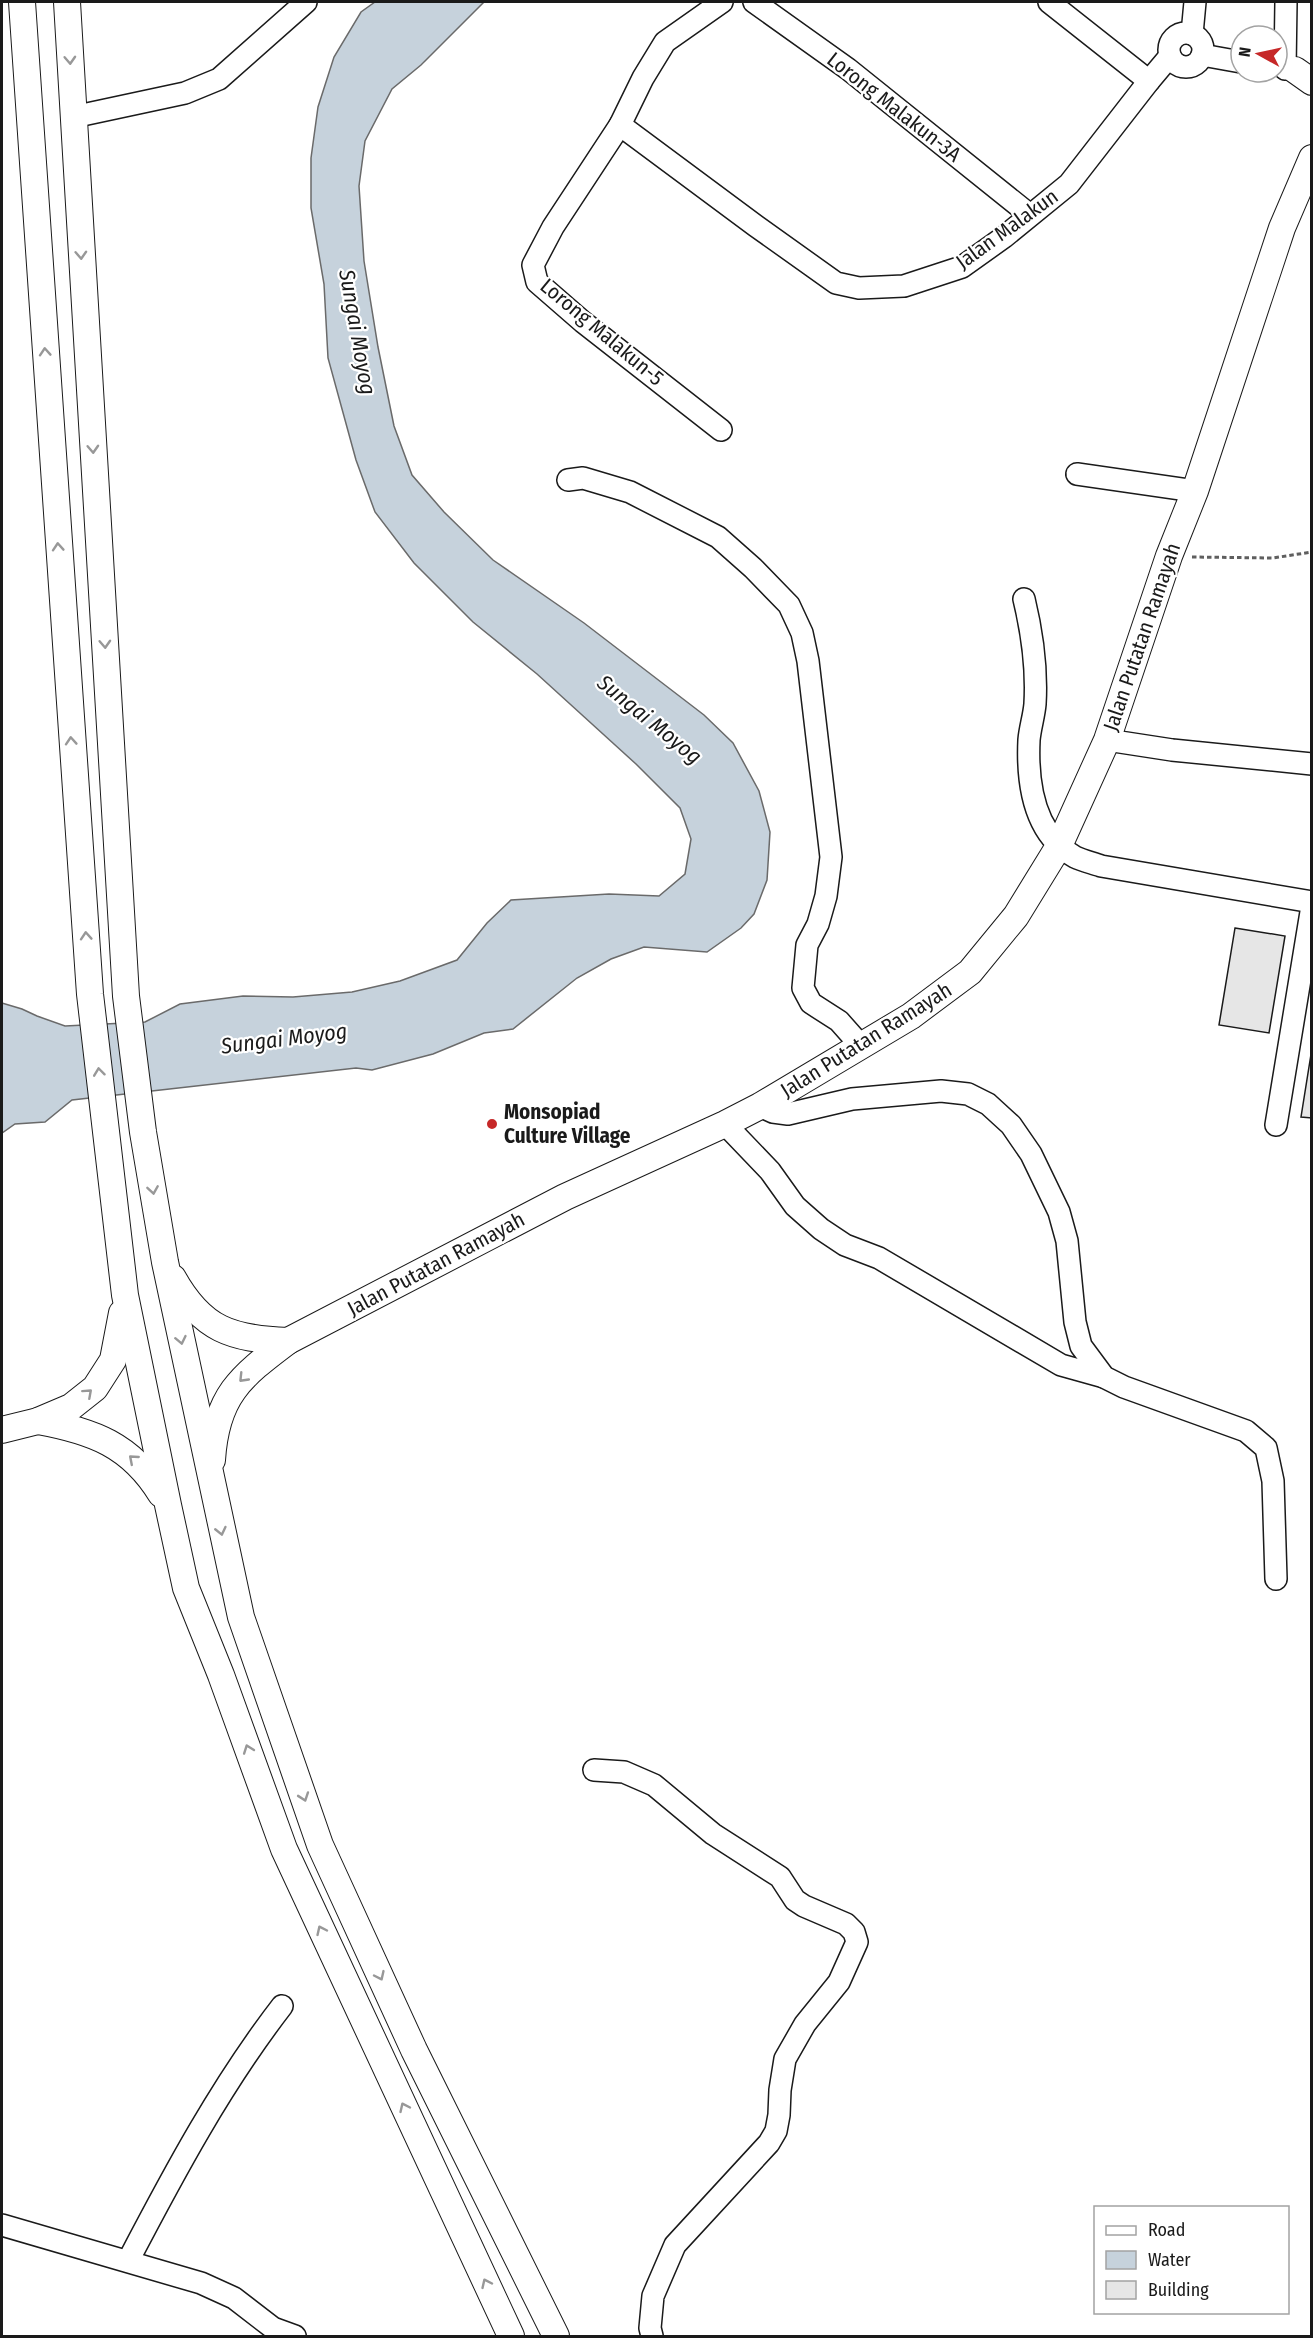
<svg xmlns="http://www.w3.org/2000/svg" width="1313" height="2338" viewBox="0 0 1313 2338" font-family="'Fira Sans Condensed',sans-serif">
	<rect width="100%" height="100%" fill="#fff"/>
	<path fill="#c6d2dc" stroke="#6a6a6a" stroke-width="1.5" d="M375 2H484L421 65 392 89 365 141 359 186 364 261 378 347 394 426 412 475 444 512 493 560 584 623 704 715 733 743 759 791 770 832 767 880 754 914 741 928 707 952 644 947 611 959 577 978 513 1029 484 1033 433 1054 372 1070 356 1068 72 1100 45 1122 15 1124 2 1133V1003L22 1009 37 1016 65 1026 145 1022 180 1004 243 996 293 997 352 992 400 981 457 960 487 923 511 900 609 894 659 896 685 874 691 839 680 808 636 764 537 674 473 622 414 563 375 512 356 460 328 358 324 284 311 208V158L318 107 334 57 361 12Z"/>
	<g fill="#e6e6e6" stroke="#1a1a1a" stroke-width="1.5">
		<path d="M1235 928 1285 936 1269 1033 1219 1025Z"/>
		<path d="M1312 1048V1118L1301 1117Z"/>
	</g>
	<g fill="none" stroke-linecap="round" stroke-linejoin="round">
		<g stroke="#1a1a1a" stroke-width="24">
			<g id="minor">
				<path d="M754 2 848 69 1030 215"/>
				<path d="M1049 2 1149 81"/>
				<circle cx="1186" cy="50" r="17"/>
				<path d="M1192 34 1195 2"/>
				<path d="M1202 55 1241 62"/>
				<path d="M1285 69 1286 2"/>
				<path d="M73 117 185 93 219 79 306 2"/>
				<path d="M620 125 756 226 836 283 859 288 904 286 962 267 1004 237 1069 184 1149 81 1170 56"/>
				<path d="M721 430 583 322 537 282 533 265 553 227 620 125 643 78 665 42 722 2"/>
				<path d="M1077 474 1195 491"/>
				<path d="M568 480 583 478 630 492 718 537 753 568 789 605 802 633 808 661 831 857 826 896 818 924 807 945 803 988 811 1003 839 1021 862 1047"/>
				<path d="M1024 599C1032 632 1037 670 1035 704 1034 716 1030 728 1029 740 1027 783 1034 834 1075 857 1083 861 1093 863 1101 866L1312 902"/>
				<path d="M1107 740 1172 750 1312 764"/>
				<path d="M760 1106 773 1112 788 1114 852 1099 941 1091 968 1094 988 1104 1011 1125 1031 1154 1059 1212 1067 1241 1075 1322 1081 1346 1104 1377 1124 1387 1246 1431 1266 1448 1273 1481 1276 1579"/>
				<path d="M725 1124 770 1171 795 1206 821 1229 845 1245 879 1258 1061 1365 1104 1377"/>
				<path d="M1276 1125 1312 906"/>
				<path d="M594 1770 624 1772 654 1785 713 1834 780 1877 795 1900 804 1906 846 1924 854 1932 857 1942 839 1982 805 2024 785 2059 780 2090 779 2115 776 2131 769 2143 675 2245 653 2296 650 2328 652 2336"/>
				<path d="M2 2225 201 2283 234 2298 273 2328 295 2336"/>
				<path d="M128 2261C174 2173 221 2085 282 2006"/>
			</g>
		</g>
		<g stroke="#1a1a1a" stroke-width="28">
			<g id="major">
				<path d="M22 2 90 994 125 1295 168 1505 186 1588 221 1675 284 1849 511 2336"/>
				<path d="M67 2 126 996 143 1132 165 1262 241 1617 320 1845 414 2050 556 2336"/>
				<path d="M1295 70 1312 82"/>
				<path d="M173 1278C202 1330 232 1339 288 1341"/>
				<path d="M38 1421C93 1431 131 1445 161 1494"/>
				<path d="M2 1430 38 1421 71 1407 95 1388 113 1360 122 1313"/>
				<path d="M212 1460C216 1396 240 1377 288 1341L565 1197 725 1124 760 1106 911 1016 970 972 1016 916 1059 846 1107 740 1169 556 1195 491 1282 228 1312 158"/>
			</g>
		</g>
		<path stroke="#5f5f5f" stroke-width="3" stroke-dasharray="4.5 3" stroke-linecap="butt" d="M1192 557 1273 558 1312 552"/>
		<use href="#minor" stroke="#fff" stroke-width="21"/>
		<use href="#major" stroke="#fff" stroke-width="26"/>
	</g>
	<defs><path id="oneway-chevron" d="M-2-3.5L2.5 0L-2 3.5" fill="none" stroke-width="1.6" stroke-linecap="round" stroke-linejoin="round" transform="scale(1.5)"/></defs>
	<g stroke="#989898">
		<use href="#oneway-chevron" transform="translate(70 60) rotate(87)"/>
		<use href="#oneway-chevron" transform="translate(81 255) rotate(87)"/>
		<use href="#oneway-chevron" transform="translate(45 352) rotate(-94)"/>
		<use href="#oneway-chevron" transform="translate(93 449) rotate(87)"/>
		<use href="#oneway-chevron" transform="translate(58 547) rotate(-94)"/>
		<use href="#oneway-chevron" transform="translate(105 644) rotate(87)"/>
		<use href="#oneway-chevron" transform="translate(71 741) rotate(-94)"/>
		<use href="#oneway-chevron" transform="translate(86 936) rotate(-94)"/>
		<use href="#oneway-chevron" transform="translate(99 1072) rotate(-97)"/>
		<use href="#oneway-chevron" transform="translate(153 1190) rotate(81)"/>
		<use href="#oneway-chevron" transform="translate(181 1340) rotate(78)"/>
		<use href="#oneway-chevron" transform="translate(243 1378) rotate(134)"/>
		<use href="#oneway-chevron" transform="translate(88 1393) rotate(-42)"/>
		<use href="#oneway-chevron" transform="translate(133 1459) rotate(-139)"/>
		<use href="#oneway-chevron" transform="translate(221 1531) rotate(77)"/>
		<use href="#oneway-chevron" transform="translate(248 1749) rotate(-110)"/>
		<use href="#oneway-chevron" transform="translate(304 1797) rotate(71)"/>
		<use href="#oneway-chevron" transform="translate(321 1930) rotate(-115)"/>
		<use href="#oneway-chevron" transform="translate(380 1976) rotate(65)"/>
		<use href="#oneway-chevron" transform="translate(404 2107) rotate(-115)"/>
		<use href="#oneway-chevron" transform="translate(486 2283) rotate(-115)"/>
	</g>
	<circle fill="#c62828" stroke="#fff" stroke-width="2" cx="492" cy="1124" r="6"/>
	<g text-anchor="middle" stroke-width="4.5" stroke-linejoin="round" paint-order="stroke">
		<g font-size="21" fill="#1a1a1a" stroke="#fff">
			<text transform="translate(894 107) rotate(38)" y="7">Lorong Malakun-3A</text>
			<text transform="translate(1007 229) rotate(-36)" y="7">Jalan Malakun</text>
			<text transform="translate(602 332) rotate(40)" y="7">Lorong Malakun-5</text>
			<text transform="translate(1142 637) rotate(-71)" y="7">Jalan Putatan Ramayah</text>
			<text transform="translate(866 1040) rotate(-32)" y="7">Jalan Putatan Ramayah</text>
			<text transform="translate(436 1264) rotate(-28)" y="7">Jalan Putatan Ramayah</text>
		</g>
		<g font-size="21" font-weight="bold" fill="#1a1a1a" stroke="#fff" text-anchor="start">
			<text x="504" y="1119">Monsopiad<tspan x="504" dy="24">Culture Village</tspan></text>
		</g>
		<g font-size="22" font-style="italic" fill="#1a1a1a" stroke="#fff">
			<text transform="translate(358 332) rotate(80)" y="8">Sungai Moyog</text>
			<text transform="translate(650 719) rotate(39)" y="8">Sungai Moyog</text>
			<text transform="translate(284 1038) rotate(-7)" y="8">Sungai Moyog</text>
		</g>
	</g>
	<rect width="1313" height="2338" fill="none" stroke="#1a1a1a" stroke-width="6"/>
	<rect x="1094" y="2206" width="195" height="108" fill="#ffffff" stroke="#a3a3a3" stroke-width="1.5"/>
	<rect x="1106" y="2226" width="30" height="9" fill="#ffffff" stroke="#a3a3a3" stroke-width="1.5"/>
	<text x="1148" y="2236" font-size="18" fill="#1a1a1a">Road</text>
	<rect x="1106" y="2251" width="30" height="18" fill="#c6d2dc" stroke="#a3a3a3" stroke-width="1.5"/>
	<text x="1148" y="2266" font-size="18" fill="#1a1a1a">Water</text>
	<rect x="1106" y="2281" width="30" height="18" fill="#e6e6e6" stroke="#a3a3a3" stroke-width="1.5"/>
	<text x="1148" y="2296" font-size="18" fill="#1a1a1a">Building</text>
	<g transform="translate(1259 54) rotate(278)"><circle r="28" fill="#ffffff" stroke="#a3a3a3" stroke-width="1.5"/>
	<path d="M0-4.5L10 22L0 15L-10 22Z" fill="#c62828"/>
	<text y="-9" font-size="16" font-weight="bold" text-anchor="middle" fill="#1a1a1a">N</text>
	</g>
</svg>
